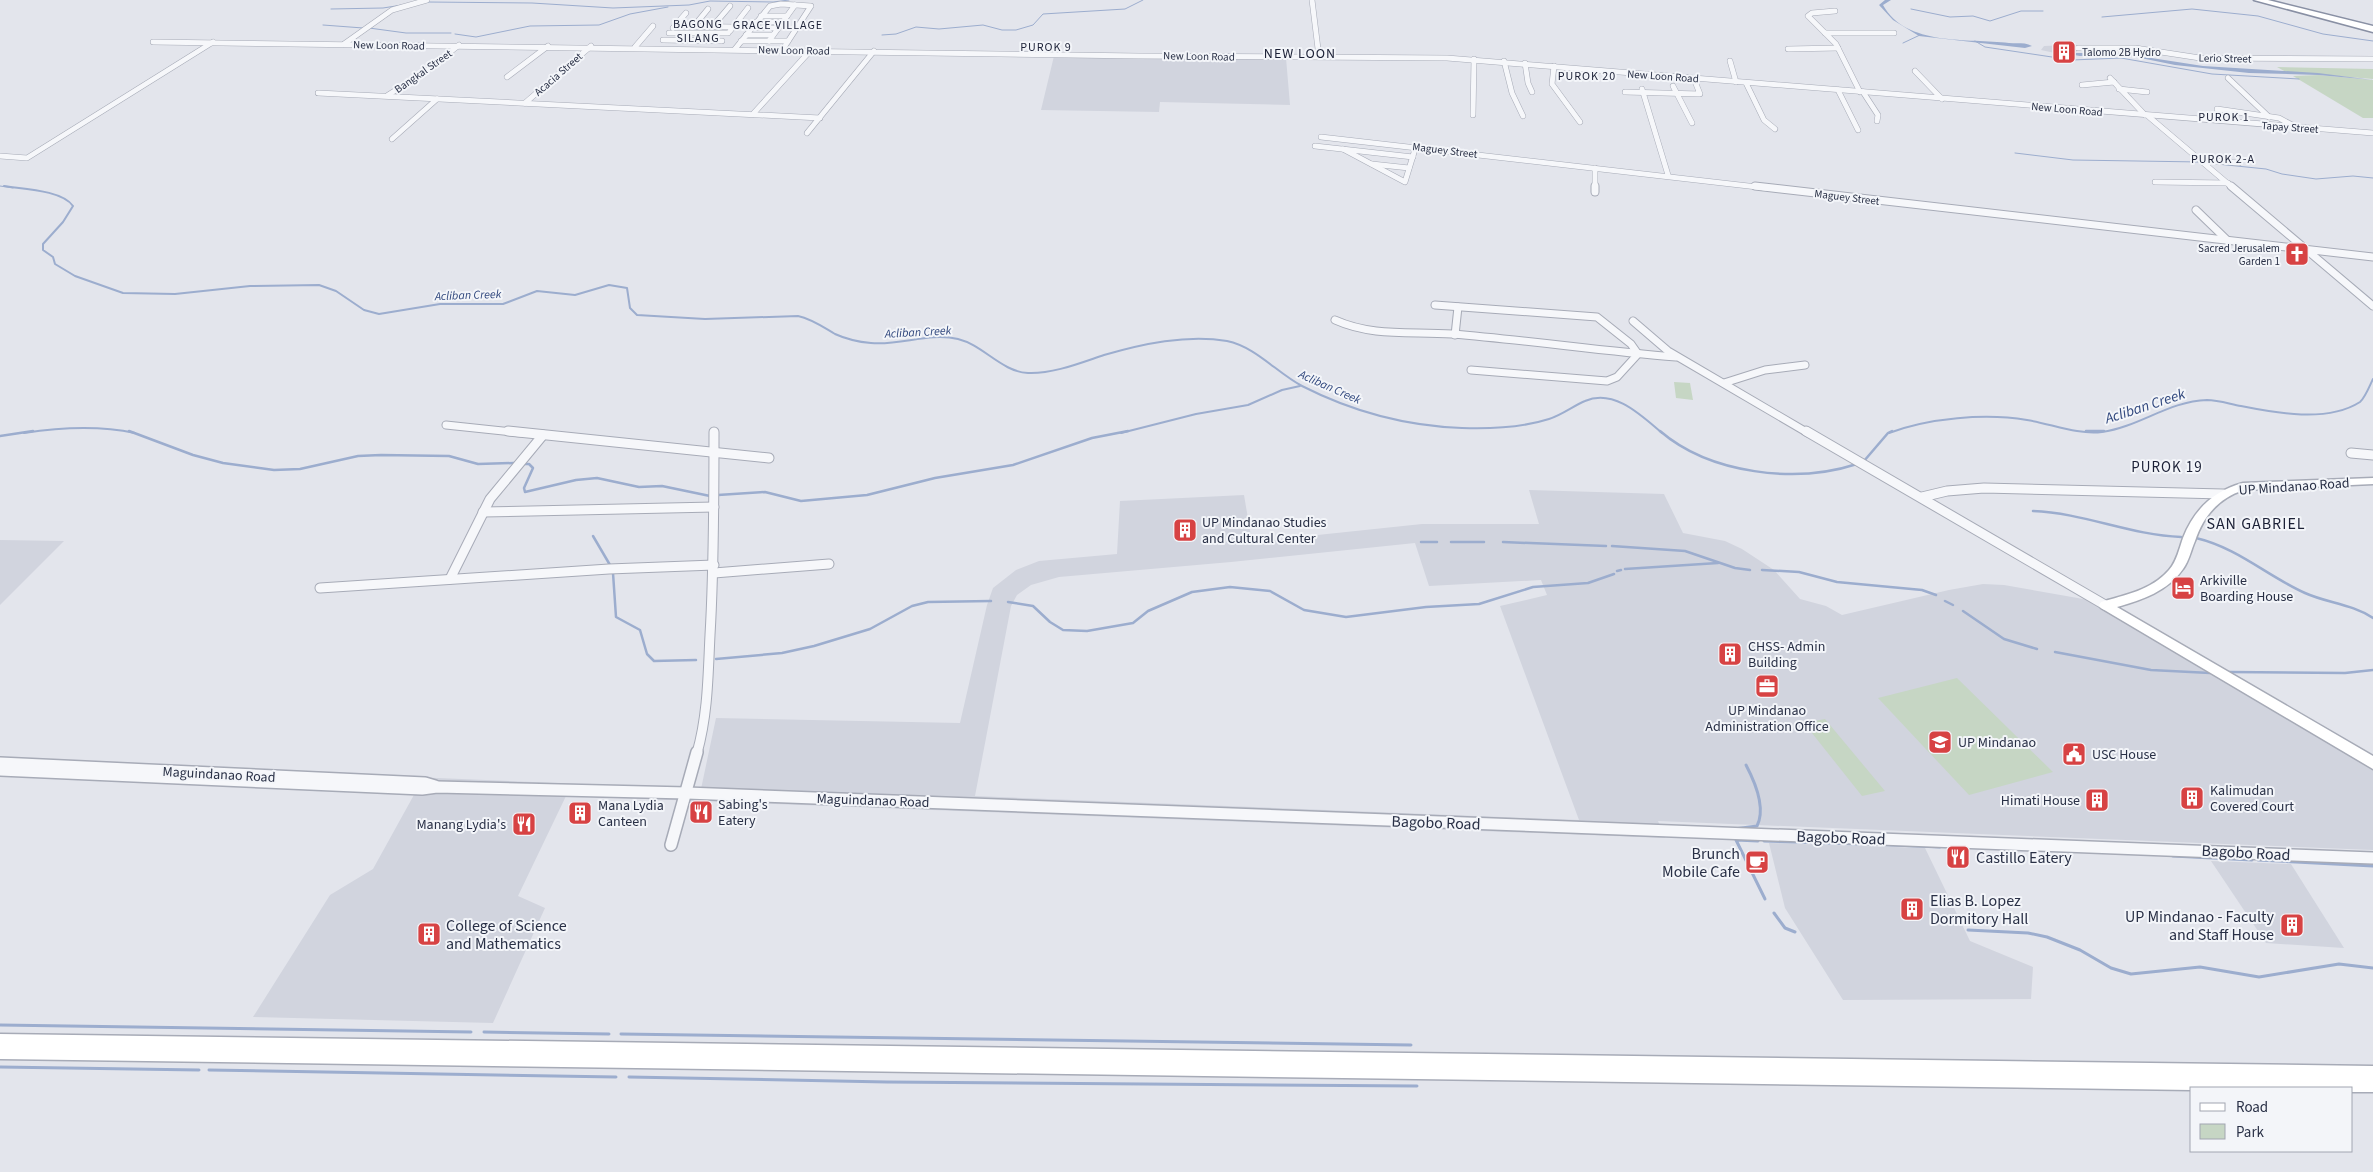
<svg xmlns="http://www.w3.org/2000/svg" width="2373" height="1172" viewBox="0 0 2373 1172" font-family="'Source Sans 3',sans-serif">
	<rect width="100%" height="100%" fill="#e3e5ec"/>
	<g fill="#d1d4de" fill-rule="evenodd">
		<path d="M2069 45 2078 49 2073 57 2041 50 2044 46Z"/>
		<path d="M1054 56 1141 59 1286 58 1290 105 1160 102 1159 112 1041 110Z"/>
		<path d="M1529 490 1664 494 1683 533 1725 541 1742 549 1774 570 1800 599 1826 606 1842 615 1949 590 1983 584 2004 585 2089 600 2373 767V850L1658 821 1665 838 566 796 518 896 545 908 493 1023 253 1017 330 895 373 869 415 793 0 760 701 789 716 718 960 723 987 605 993 588 1016 570 1039 561 1117 554 1120 501 1244 495 1252 542 1422 524H1539ZM1415 543 1429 586 1541 580 1547 595 1500 606 1579 820 975 796 1011 606 1017 595 1031 585 1059 577 1231 562Z"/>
		<path d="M0 540 64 541 0 605Z"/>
		<path d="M1769 843 1925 848 1970 941 2033 967 2031 999 1843 1000 1785 908Z"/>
		<path d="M2211 861 2291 864 2344 948 2266 943Z"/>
	</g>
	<g fill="#c6d6c4">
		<path d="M2277 67 2373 69V79L2286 72Z"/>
		<path d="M2319 75 2373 80V118H2363L2293 76Z"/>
		<path d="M1674 382 1690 383 1693 400 1676 398Z"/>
		<path d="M1957 678 2053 772 1969 795 1878 698Z"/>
		<path d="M1825 719 1885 791 1862 796 1804 723Z"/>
	</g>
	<g fill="#9cadce">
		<path d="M1885 0H1891L1883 5C1906 47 1969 38 2009 43 2017 44 2025 42 2032 46L2025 48 1919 36 1893 20 1879 5Z"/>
		<path d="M2076 53H2119L2203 66 2318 73 2373 80 2319 75 2249 73 2175 65 2126 55 2080 56 2074 55Z"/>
	</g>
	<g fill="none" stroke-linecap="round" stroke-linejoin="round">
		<g stroke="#9cadce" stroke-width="1">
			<path d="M426 2 532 3 613 8 689 5 710 1 773 2 789 0"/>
			<path d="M331 9 383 8 402 5"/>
			<path d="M1911 9 1950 17 1973 16 1990 21 2021 11H2043"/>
			<path d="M2102 17 2192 9 2258 16 2323 34 2373 41"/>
			<path d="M323 25 363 28"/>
			<path d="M369 28 406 33H451"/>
			<path d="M455 34 476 37 530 26 599 25 630 14 668 7"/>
			<path d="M882 35 896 34 916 27 939 29 983 25 1002 30H1016L1033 25 1043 14 1125 9 1143 0"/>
			<path d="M1975 41 1985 47 2072 60 2121 58 2212 74 2299 79"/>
			<path d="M1903 43 1920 35"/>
			<path d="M2015 153 2073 160 2200 162"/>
			<path d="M2217 164 2266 169 2282 174 2316 179 2353 176 2373 178"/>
			<path d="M0 186 13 188"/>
		</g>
		<g stroke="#9cadce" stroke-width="2">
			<path d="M4 186C22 189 62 190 73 206L63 222 43 244V250L53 257 55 264 75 276 123 293 175 294 250 286 319 285 336 291 364 310 379 314 440 304H503L537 291 575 295 609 285 627 288 630 308 637 315 705 319 798 316C812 319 823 327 835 334 846 339 859 342 871 343 900 346 929 332 958 339 983 345 1002 372 1028 373 1053 374 1080 363 1104 355 1142 344 1187 334 1227 341 1256 347 1277 373 1302 386 1351 411 1407 426 1462 428 1491 429 1521 428 1549 419 1562 415 1573 406 1585 401 1614 388 1642 416 1662 433"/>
			<path d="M24 433C62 427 98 425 135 433"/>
			<path d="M1121 433 1196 414 1248 405 1282 390 1300 386"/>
			<path d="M1889 433C1929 418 1985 413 2027 420 2052 424 2077 435 2102 432 2139 427 2169 401 2207 400 2218 400 2230 404 2241 406 2276 413 2327 423 2360 402 2365 398 2370 385 2373 379"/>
		</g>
		<g stroke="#9cadce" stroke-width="2.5">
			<path d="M129 431 193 455 223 463 274 470 300 469 358 456 381 455 449 456 478 464 514 463"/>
			<path d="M1660 431C1710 474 1796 484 1857 464"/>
			<path d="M2086 431H2104"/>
			<path d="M0 436 33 431"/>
			<path d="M1864 461 1888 433 1892 431"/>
			<path d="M523 464H529L533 468 524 488 525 492 576 480 597 478 639 487 662 486 710 496"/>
			<path d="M718 495 765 492 801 501 867 495 935 478 1013 465 1092 438 1128 431"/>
			<path d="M2033 511C2084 513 2130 535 2181 537"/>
			<path d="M593 536 610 565"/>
			<path d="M2196 538C2238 548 2267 576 2305 593 2327 603 2352 604 2373 618"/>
			<path d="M1421 542H1437"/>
			<path d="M1451 542H1484"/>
			<path d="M1503 542 1606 546"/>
			<path d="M1612 546 1685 551 1735 568 1750 570"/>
			<path d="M1625 569 1718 563"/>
			<path d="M1762 570 1799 572 1837 582 1922 590 1936 595"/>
			<path d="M1617 571 1621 570"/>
			<path d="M613 573 616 617 640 630 647 654 654 661 696 660"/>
			<path d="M1945 601 1953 605"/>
			<path d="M1008 602 1033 606 1050 622 1063 630 1087 631 1133 623 1148 611 1192 592 1230 587 1270 591 1304 610 1346 617 1426 607 1479 604 1533 587 1588 583 1614 574"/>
			<path d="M1963 611 2004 639 2037 649"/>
			<path d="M2055 652 2151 670 2210 673"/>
			<path d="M716 659 782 653 814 646 870 629 912 606 928 602 991 601"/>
			<path d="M2229 672 2345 673 2373 670"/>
		</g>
		<g stroke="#9cadce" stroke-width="3">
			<path d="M1734 829 1757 826C1766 808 1755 782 1746 765"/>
			<path d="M1758 841 1736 840 1765 899"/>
			<path d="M1764 841 1858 844"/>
			<path d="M1869 844 1940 847"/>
			<path d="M2173 856 2252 860"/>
			<path d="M2258 860 2373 866"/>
			<path d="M1774 913 1785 928 1795 932"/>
			<path d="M1968 930 2028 933 2047 937 2080 950 2111 968 2131 974 2200 967 2259 977 2339 964 2373 968"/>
			<path d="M0 1025 471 1032"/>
			<path d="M484 1032 609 1034"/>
			<path d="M621 1034 1411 1045"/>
			<path d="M0 1067 199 1070"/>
			<path d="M209 1070 616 1077"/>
			<path d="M629 1077 887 1082 1417 1086"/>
		</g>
		<g stroke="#a7abb7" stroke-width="6">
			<g id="street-far3">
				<path d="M1312 0 1319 57"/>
				<path d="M1835 11 1812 13 1808 16 1836 44 1860 92"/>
				<path d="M761 16H787"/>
				<path d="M756 22H783"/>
				<path d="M676 26 733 27"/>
				<path d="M694 26 708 9"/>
				<path d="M713 26 730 6"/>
				<path d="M673 28 686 13"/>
				<path d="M751 28H778"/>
				<path d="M730 31 748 8"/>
				<path d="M669 33H728"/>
				<path d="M1825 33H1894"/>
				<path d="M746 35H773"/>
				<path d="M663 40 722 41"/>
				<path d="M741 41H788"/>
				<path d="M769 41 795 5"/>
				<path d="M153 42 1139 56 1447 58 2373 133"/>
				<path d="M344 44 392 10 427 0"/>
				<path d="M635 47 653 26"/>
				<path d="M2078 48H2135L2200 58 2373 59"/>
				<path d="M735 49 770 6 781 4 811 6 783 49"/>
				<path d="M1788 49 1838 48"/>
				<path d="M1504 61 1512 93 1523 116"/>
				<path d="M1730 61 1736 82"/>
				<path d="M1525 63 1528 83 1532 92"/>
				<path d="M1554 66 1552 84 1580 122"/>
				<path d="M1915 71 1942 99"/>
				<path d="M507 77 548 46"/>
				<path d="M2110 78 2145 115"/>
				<path d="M2228 78 2269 117"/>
				<path d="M1746 83 1764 120 1775 129"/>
				<path d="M2082 85 2114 82"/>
				<path d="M1673 86 1692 123"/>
				<path d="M1642 89 1668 175"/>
				<path d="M2119 89 2147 92"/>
				<path d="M1838 90 1858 130"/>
				<path d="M1625 92 1700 94 1694 79"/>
				<path d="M1863 92 1878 115 1877 121"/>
				<path d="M318 93 820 118"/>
				<path d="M388 95 425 72 459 45"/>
				<path d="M525 103 591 46"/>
				<path d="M2217 109 2279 118 2294 126"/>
				<path d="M753 114 811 50"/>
				<path d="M1473 115 1474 59"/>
				<path d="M2148 116 2233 188"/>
				<path d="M807 133 874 51"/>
				<path d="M1321 137 1766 188"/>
				<path d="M392 139 437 99"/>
				<path d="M1315 146 1413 157"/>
				<path d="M1343 149 1405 182 1416 146"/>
				<path d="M0 156 27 158 213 42"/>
				<path d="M2200 160 2239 163"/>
				<path d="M1372 164 1409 168"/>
				<path d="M1595 168V188"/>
				<path d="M2155 182 2228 183"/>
			</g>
		</g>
		<g stroke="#a7abb7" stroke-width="9">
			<g id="street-far2">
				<path d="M1595 186V192"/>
				<path d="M1755 186 2373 257"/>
				<path d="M2231 186 2373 306"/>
				<path d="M2196 210 2228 241"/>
				<path d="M1435 305 1597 317 1631 344 1638 354 1617 377 1607 381 1471 370"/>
				<path d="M1335 320C1373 337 1411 331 1452 334 1527 340 1601 351 1676 357"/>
				<path d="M1633 321 1668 351 1808 433"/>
				<path d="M1455 335 1458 307"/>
				<path d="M1724 383 1765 370 1805 365"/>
				<path d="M446 425 521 433"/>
			</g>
		</g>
		<g stroke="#a7abb7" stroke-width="11">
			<g id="street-far1">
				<path d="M508 431 769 458"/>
				<path d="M1806 431 2105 605"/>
				<path d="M2351 453 2373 455"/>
				<path d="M1922 497 1947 491 1984 488 2223 494"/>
				<path d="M483 512 714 507"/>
				<path d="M714 573 829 564"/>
				<path d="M450 579 490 499 543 435"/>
				<path d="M320 588 609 569 714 565"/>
				<path d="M697 753C708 714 708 675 710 635 714 568 714 500 714 432"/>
			</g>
		</g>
		<g stroke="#a7abb7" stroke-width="14">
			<g id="street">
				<path d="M0 763 425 783 435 786"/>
				<path d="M0 770 422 789 437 787 687 793 2373 858"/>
				<path d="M671 845 697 752"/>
			</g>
		</g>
		<g stroke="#a7abb7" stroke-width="3">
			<g id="secondary">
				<path d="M2373 478V484L2244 490C2218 498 2203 517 2195 541 2191 550 2189 561 2183 569 2168 591 2142 600 2117 607L2373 756V769L2101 608 2099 605 2101 602C2125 595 2152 590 2169 570 2177 561 2179 549 2183 538 2194 510 2213 491 2243 483Z"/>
				<path d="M0 1034 2373 1066V1092H2352V1088H2192V1090L0 1059Z"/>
			</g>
		</g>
		<g stroke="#8990a4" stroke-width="3">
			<path id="highway" d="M2254 0H2268L2373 26V32Z"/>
		</g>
		<use href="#street-far3" stroke="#f6f7fa" stroke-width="5"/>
		<use href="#street-far2" stroke="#f6f7fa" stroke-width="7"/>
		<use href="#street-far1" stroke="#f6f7fa" stroke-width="9"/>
		<use href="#street" stroke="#f6f7fa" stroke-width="11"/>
		<use href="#secondary" fill="#fff" fill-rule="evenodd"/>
		<use href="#highway" fill="#fff" fill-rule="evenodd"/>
	</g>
	<defs>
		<g id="building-square" transform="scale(1.25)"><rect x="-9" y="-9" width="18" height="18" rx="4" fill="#d74243" stroke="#f3f5f9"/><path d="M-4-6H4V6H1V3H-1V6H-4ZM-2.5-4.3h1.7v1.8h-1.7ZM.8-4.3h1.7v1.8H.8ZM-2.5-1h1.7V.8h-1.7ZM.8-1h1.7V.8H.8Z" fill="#fff"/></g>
		<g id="church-square" transform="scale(1.25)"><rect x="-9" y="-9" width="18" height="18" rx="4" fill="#d74243" stroke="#f3f5f9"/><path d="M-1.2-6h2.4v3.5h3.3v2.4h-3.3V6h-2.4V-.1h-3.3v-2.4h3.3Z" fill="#fff"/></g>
		<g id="hotel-square" transform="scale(1.25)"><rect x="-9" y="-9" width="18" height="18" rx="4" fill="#d74243" stroke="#f3f5f9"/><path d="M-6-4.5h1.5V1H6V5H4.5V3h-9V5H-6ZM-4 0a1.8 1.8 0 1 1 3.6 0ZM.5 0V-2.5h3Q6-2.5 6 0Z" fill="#fff"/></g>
		<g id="office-square" transform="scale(1.25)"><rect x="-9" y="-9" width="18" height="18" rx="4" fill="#d74243" stroke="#f3f5f9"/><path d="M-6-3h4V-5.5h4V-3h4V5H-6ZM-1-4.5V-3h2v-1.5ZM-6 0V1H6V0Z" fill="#fff"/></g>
		<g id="university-square" transform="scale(1.25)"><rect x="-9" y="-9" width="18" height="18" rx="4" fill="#d74243" stroke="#f3f5f9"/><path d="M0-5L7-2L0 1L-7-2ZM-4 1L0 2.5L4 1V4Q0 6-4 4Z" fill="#fff"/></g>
		<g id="civic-square" transform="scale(1.25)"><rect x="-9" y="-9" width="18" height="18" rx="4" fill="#d74243" stroke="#f3f5f9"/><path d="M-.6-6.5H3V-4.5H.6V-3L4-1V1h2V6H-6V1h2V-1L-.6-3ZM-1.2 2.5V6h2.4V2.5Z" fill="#fff"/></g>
		<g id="restaurant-square" transform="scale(1.25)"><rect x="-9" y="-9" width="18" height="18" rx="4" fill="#d74243" stroke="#f3f5f9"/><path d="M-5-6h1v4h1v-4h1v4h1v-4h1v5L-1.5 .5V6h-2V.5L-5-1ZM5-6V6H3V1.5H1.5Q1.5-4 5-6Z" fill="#fff"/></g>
		<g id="cafe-square" transform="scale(1.25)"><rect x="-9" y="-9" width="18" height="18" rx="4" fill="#d74243" stroke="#f3f5f9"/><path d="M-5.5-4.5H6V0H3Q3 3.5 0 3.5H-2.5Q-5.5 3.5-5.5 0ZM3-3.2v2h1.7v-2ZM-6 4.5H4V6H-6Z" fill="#fff"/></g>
	</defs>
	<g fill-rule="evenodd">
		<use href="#building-square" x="2064" y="52"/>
		<use href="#church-square" x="2297" y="254"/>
		<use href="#building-square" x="1185" y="530"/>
		<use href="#hotel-square" x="2183" y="588"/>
		<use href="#building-square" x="1730" y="654"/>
		<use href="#office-square" x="1767" y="686"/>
		<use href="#university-square" x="1940" y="742"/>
		<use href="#civic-square" x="2074" y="754"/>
		<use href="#building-square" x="2192" y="798"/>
		<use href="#building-square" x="2097" y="800"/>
		<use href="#restaurant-square" x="701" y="812"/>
		<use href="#building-square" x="580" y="813"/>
		<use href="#restaurant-square" x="524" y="824"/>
		<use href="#restaurant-square" x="1958" y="857"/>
		<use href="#cafe-square" x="1757" y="862"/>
		<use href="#building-square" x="1912" y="909"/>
		<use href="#building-square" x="2292" y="925"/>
		<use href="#building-square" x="429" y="934"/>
	</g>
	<g text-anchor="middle" stroke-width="4" stroke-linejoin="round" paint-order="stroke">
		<g font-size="11" fill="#293046" stroke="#f3f5f9">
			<text transform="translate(389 45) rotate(1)" y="4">New Loon Road</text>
			<text transform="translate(794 50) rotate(1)" y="4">New Loon Road</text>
			<text transform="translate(1199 56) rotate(1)" y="4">New Loon Road</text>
			<text transform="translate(2225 58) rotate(1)" y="4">Lerio Street</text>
			<text transform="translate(423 71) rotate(-35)" y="4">Bangkal Street</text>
			<text transform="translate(558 74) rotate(-41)" y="4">Acacia Street</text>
			<text transform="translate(1663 76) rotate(4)" y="4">New Loon Road</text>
			<text transform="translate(2067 109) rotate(5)" y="4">New Loon Road</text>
			<text transform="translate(2290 127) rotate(4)" y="4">Tapay Street</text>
			<text transform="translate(1445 150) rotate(7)" y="4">Maguey Street</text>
			<text transform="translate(1847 197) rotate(7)" y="4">Maguey Street</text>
		</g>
		<g font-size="11" fill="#293046" stroke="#f3f5f9" text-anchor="start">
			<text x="2082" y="56">Talomo 2B Hydro</text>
			<text x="2280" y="252" text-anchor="end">Sacred Jerusalem<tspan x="2280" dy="13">Garden 1</tspan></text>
		</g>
		<g font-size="12" letter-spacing="1" fill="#1c2137" stroke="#f3f5f9">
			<text x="698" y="28">BAGONG<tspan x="698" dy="14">SILANG</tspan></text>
			<text x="778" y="29">GRACE VILLAGE</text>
			<text x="1046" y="51">PUROK 9</text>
			<text x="1587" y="80">PUROK 20</text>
			<text x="2224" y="121">PUROK 1</text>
			<text x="2223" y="163">PUROK 2-A</text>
		</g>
		<g font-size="12" font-style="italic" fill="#30477d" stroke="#f3f5f9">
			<text transform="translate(468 295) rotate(-2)" y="4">Acliban Creek</text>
			<text transform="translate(918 332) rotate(-3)" y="4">Acliban Creek</text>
			<text transform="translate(1330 387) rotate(24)" y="4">Acliban Creek</text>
		</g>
		<g font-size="14" letter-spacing="1" fill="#1c2137" stroke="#f3f5f9">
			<text x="1300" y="58">NEW LOON</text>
		</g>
		<g font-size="14" fill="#293046" stroke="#f3f5f9">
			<text transform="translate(2294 486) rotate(-4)" y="5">UP Mindanao Road</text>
			<text transform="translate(219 774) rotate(3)" y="5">Maguindanao Road</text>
			<text transform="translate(873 800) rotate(2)" y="5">Maguindanao Road</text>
		</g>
		<g font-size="14" fill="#293046" stroke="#f3f5f9" text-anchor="start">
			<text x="1202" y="527">UP Mindanao Studies<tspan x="1202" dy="16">and Cultural Center</tspan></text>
			<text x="2200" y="585">Arkiville<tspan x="2200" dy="16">Boarding House</tspan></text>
			<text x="1748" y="651">CHSS- Admin<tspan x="1748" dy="16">Building</tspan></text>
			<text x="1767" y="715" text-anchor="middle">UP Mindanao<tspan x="1767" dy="16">Administration Office</tspan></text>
			<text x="1958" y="747">UP Mindanao</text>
			<text x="2092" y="759">USC House</text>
			<text x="2210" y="795">Kalimudan<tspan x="2210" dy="16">Covered Court</tspan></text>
			<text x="2080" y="805" text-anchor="end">Himati House</text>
			<text x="718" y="809">Sabing's<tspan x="718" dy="16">Eatery</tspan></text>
			<text x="598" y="810">Mana Lydia<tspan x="598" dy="16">Canteen</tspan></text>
			<text x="506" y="829" text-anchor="end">Manang Lydia's</text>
		</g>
		<g font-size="15" font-style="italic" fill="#30477d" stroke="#f3f5f9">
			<text transform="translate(2145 406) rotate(-18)" y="5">Acliban Creek</text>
		</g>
		<g font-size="15" letter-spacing="1" fill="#1c2137" stroke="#f3f5f9">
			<text x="2167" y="472">PUROK 19</text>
		</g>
		<g font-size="16" letter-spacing="1" fill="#1c2137" stroke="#f3f5f9">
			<text x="2256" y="529">SAN GABRIEL</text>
		</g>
		<g font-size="16" fill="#293046" stroke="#f3f5f9">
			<text transform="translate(1436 822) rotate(2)" y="6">Bagobo Road</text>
			<text transform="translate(1841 837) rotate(2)" y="6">Bagobo Road</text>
			<text transform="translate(2246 852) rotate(3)" y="6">Bagobo Road</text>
		</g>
		<g font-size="16" fill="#293046" stroke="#f3f5f9" text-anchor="start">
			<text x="1740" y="859" text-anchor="end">Brunch<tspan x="1740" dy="18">Mobile Cafe</tspan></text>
			<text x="1976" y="863">Castillo Eatery</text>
			<text x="1930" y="906">Elias B. Lopez<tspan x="1930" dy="18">Dormitory Hall</tspan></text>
			<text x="2274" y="922" text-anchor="end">UP Mindanao - Faculty<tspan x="2274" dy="18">and Staff House</tspan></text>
			<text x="446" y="931">College of Science<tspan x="446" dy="18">and Mathematics</tspan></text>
		</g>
	</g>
	<rect x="2190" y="1087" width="162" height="65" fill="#f3f5f9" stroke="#a2a6b1"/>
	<rect x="2200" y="1103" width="25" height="8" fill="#ffffff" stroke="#a2a6b1"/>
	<text x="2236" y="1112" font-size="15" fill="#293046">Road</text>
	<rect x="2200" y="1124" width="25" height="15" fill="#c6d6c4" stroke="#a2a6b1"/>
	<text x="2236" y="1137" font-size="15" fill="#293046">Park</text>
</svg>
